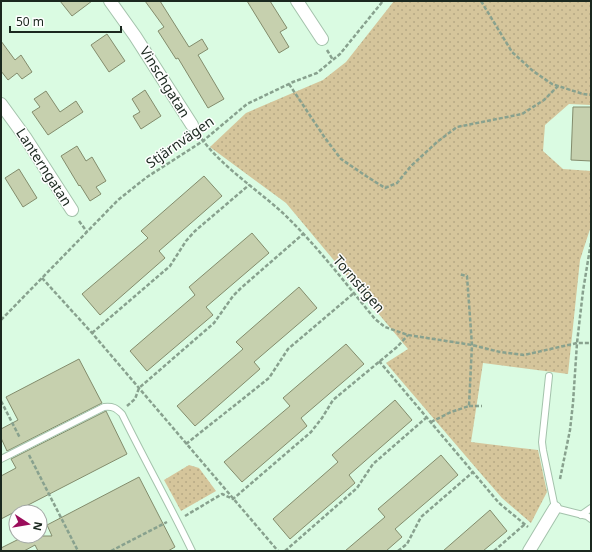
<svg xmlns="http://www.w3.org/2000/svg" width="592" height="552" viewBox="0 0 592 552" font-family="'Noto Sans',sans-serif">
	<defs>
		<pattern id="park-dots" width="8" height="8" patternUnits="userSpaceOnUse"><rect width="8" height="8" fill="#d5c59b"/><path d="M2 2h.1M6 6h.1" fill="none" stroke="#b6a985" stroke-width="1.8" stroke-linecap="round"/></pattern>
	</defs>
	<rect width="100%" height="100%" fill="#dafbe2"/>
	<g fill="url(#park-dots)">
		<path d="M394 1H591V105L569 104 545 125 543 151 563 169 591 171V226L580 260 568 374 483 363 471 442 538 450 547 492 531 523 502 498 476 468 386 363 408 349 286 203 210 147 246 113 323 80 346 62Z"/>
		<path d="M189 465 199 468 216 491 181 511 164 480Z"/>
	</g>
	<g fill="#c6d0ae" stroke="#838c6c">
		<path d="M60 1H92L72 16Z"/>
		<path d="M145 1H160L189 47 202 39 208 49 198 55 224 99 208 108 178 58 176 59 158 31 164 27Z"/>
		<path d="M247 1H270L287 28 280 32 289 47 279 53Z"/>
		<path d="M107 34 125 61 109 72 91 45Z"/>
		<path d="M1 41 15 60 21 55 32 72 22 79 17 73 8 80 1 71Z"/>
		<path d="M145 90 161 116 141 129 133 116 140 112 132 99Z"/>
		<path d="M46 91 60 112 76 101 83 112 48 135 32 112 40 107 34 99Z"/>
		<path d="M573 107H591V161L571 160Z"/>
		<path d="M77 146 86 161 92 157 106 181 96 187 101 194 90 201 80 185 79 186 61 156Z"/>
		<path d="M19 169 37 198 23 207 5 178Z"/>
		<path d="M204 176 222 196 159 251 165 258 100 315 82 294 148 238 141 231Z"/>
		<path d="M252 233 269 253 206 307 213 315 147 371 130 351 195 295 189 287Z"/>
		<path d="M299 287 317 308 254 362 260 369 195 426 177 406 243 349 236 342Z"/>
		<path d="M346 344 364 364 301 418 307 426 242 482 224 462 290 406 283 398Z"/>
		<path d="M79 359 102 403 7 451 1 438V429L18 420 6 397Z"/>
		<path d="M395 400 412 420 349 475 355 483 290 539 273 519 338 462 332 455Z"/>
		<path d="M106 411 127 454 1 519V476L16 468 11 459Z"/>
		<path d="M441 455 458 475 395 529 402 537 386 551H345L385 517 378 509Z"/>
		<path d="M139 477 175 547 168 551H38L35 545 24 551H1V548L25 536H52L47 525Z"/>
		<path d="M490 510 507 531 483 551H443Z"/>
	</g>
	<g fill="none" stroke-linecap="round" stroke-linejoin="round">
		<g stroke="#a4c3ac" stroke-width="8">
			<g id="lane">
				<path d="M549 376 542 442 543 450 555 508 587 516 591 519"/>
				<path d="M1 459 104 407C113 406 116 408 122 414 145 461 170 505 192 551"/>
				<path d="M581 515 591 508"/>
			</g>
		</g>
		<g stroke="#a4c3ac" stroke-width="14">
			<g id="street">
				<path d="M110 1 135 36 192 125"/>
				<path d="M297 1 322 39"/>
				<path d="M1 104 25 137 72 210"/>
				<path d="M529 551 555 508"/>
			</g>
		</g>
		<g stroke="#88a18e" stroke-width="2.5" stroke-dasharray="4 2" stroke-linecap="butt">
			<path d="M481 1 512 52 533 71 552 84 583 94 591 95"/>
			<path d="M327 50 333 60"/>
			<path d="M289 84 325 138 341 159 366 176 385 188 397 183 411 166 437 142 457 127 522 114 544 100 558 86"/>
			<path d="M198 134C221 167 256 188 285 215 318 247 346 284 375 319L385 327 408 335 472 345 500 352 524 355 577 343H591"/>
			<path d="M79 221 87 232"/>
			<path d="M42 278 92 333 278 551"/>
			<path d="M1 320 118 200 147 177 203 141 247 104 293 82 317 73 340 54 383 1"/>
			<path d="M92 333 170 266 186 241 195 231 249 185"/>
			<path d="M379 361 499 503 528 527"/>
			<path d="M1 401 20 438"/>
			<path d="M127 406 135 399 139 388 214 323 233 296 241 288 303 234"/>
			<path d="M469 406H482"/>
			<path d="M431 422 451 412 469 406 472 345 467 276 459 274"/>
			<path d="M186 444 269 378 288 349 354 293"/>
			<path d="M29 455 78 551"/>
			<path d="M560 479 570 430 573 403 577 343 583 291 591 242"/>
			<path d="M185 516 222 494 233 499 311 432 322 418 333 400 397 347 408 335"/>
			<path d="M111 551 167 522"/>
			<path d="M285 551 357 488 373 464 427 417"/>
			<path d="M398 551 407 544 421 517 473 472"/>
			<path d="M494 551 525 524"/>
		</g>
		<use href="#lane" stroke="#fff" stroke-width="6"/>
		<use href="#street" stroke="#fff" stroke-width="12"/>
	</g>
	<g text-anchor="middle" stroke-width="3" stroke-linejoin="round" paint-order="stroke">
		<g font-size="14" fill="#1b281f" stroke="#fefefe">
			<text transform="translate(165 82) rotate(58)" y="5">Vinschgatan</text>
			<text transform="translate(180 142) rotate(-35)" y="5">Stjärnvägen</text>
			<text transform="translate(44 167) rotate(57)" y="5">Lanterngatan</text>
			<text transform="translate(359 284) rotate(49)" y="5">Tornstigen</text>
		</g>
	</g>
	<rect width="592" height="552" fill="none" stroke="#1b281f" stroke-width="4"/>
	<g transform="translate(28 524) rotate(102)"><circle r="19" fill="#fefefe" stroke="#a3a8a5"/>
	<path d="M0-3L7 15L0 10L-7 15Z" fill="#9b0c5b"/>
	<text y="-6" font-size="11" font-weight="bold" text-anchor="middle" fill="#1b281f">N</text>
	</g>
	<path d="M10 26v6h111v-6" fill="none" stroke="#1b281f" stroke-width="2"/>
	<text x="16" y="26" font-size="12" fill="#1b281f" stroke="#fefefe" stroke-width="3" paint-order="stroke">50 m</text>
</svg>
